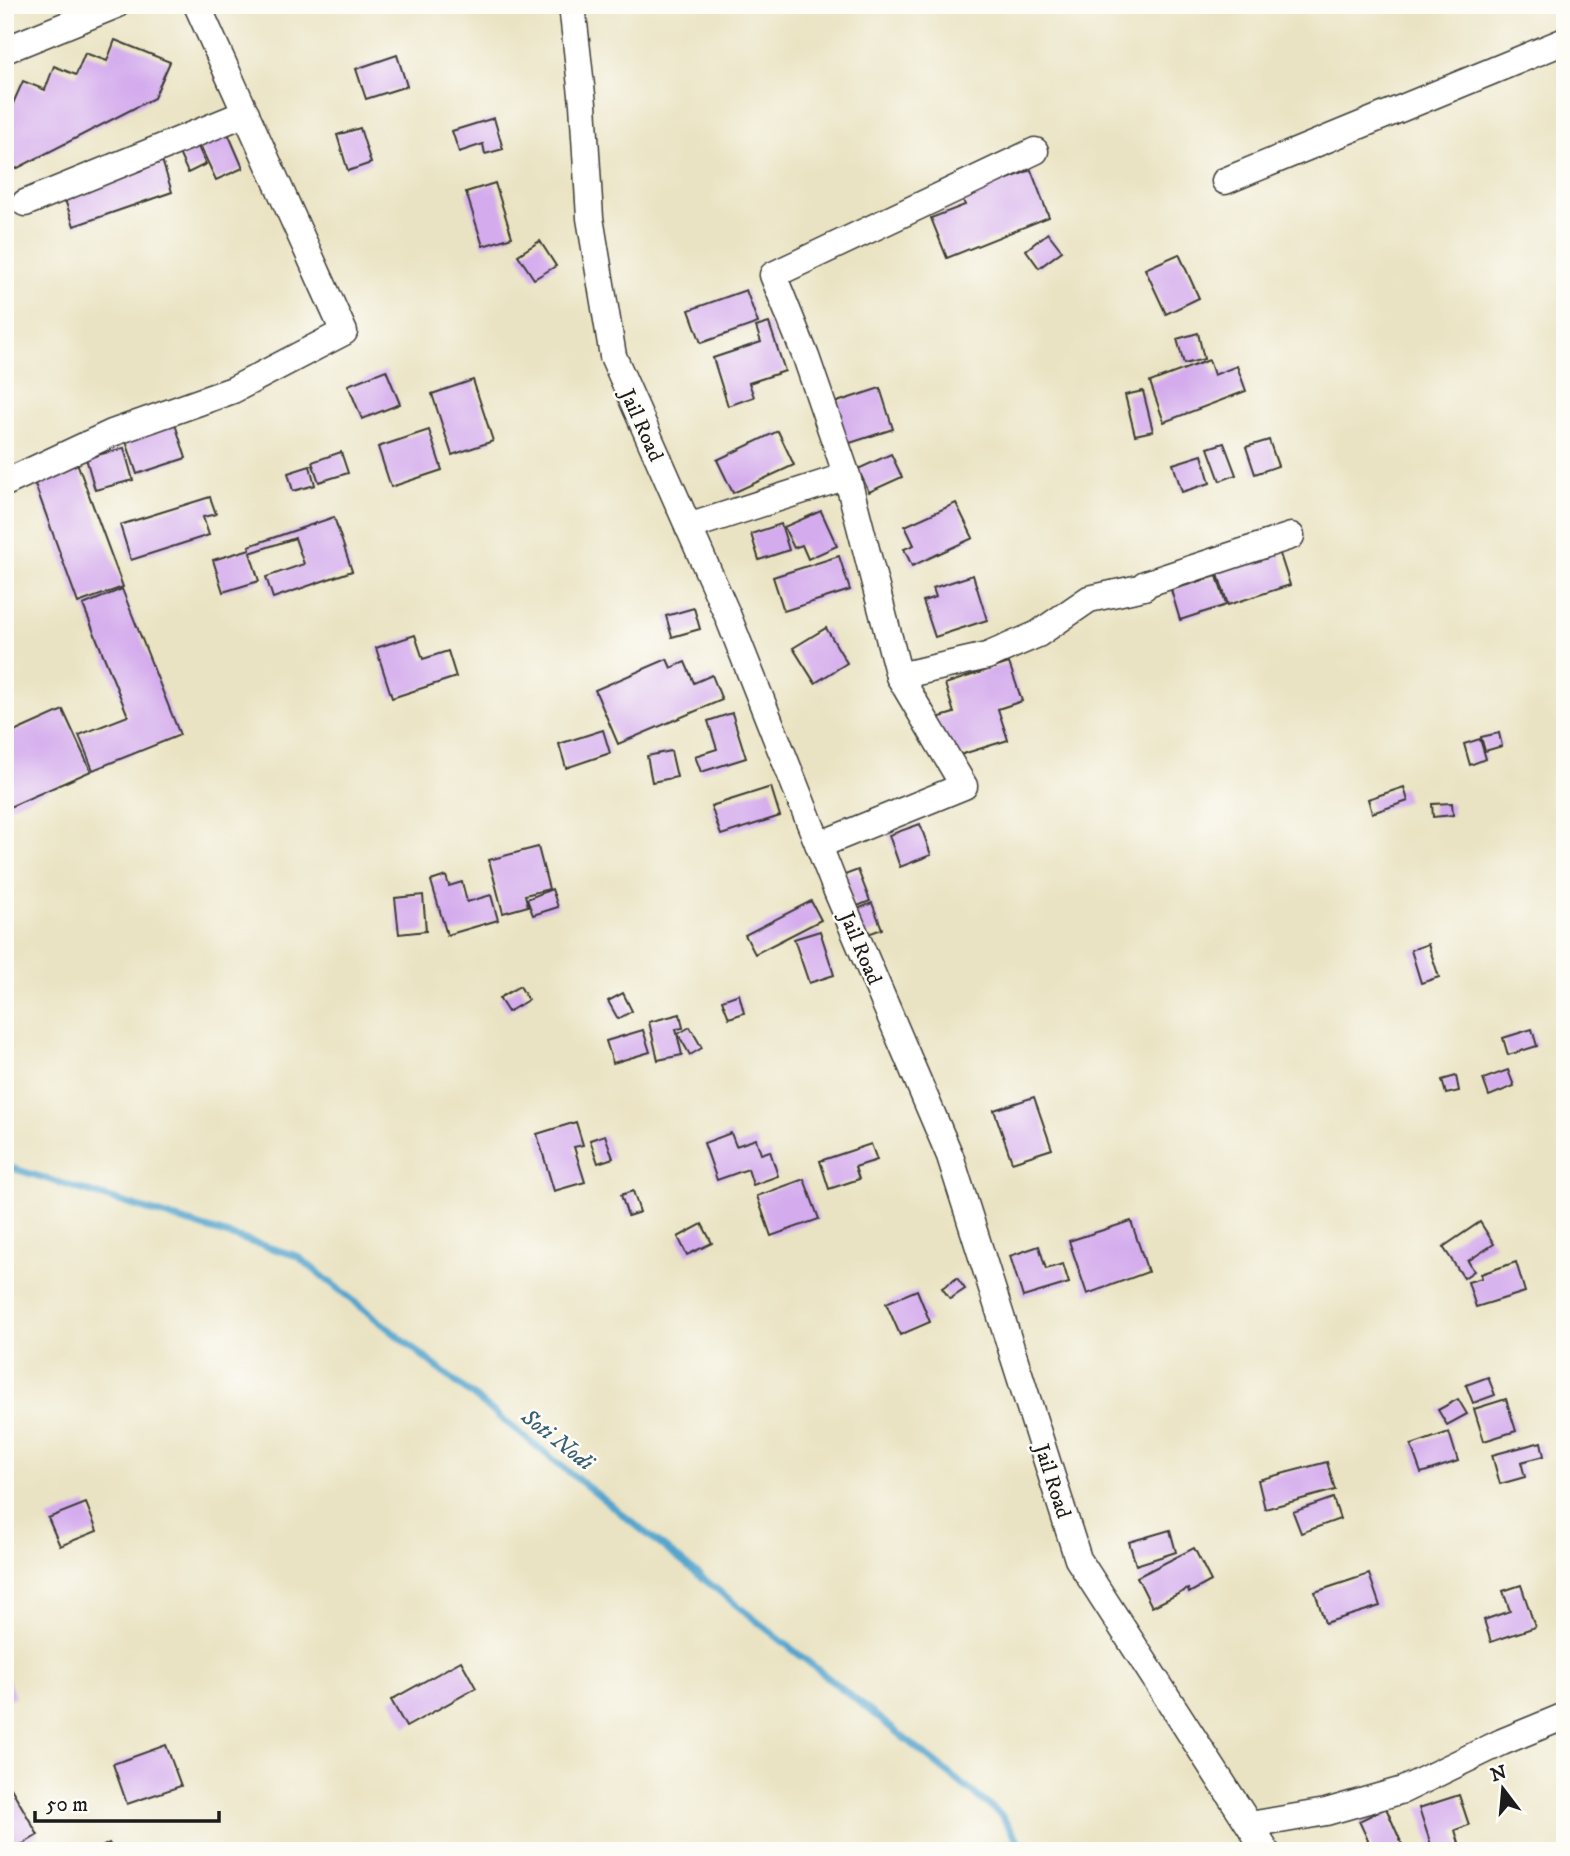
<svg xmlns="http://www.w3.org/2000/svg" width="1570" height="1856" viewBox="0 0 1570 1856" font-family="'IM FELL DW Pica',serif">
	<rect width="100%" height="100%" fill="#fdfcf7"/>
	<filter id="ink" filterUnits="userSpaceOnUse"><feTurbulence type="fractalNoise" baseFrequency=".0143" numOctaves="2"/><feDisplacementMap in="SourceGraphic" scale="14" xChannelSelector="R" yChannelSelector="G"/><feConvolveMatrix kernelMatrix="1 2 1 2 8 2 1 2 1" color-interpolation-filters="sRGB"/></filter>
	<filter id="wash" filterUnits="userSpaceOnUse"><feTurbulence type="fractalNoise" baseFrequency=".00686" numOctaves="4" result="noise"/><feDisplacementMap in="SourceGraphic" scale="28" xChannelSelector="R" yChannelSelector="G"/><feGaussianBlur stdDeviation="1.57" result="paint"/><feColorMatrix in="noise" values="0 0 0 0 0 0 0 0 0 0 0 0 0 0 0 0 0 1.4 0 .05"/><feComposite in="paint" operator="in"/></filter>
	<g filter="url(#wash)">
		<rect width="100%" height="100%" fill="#eae3c3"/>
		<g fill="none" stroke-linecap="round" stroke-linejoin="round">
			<path stroke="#52a4cd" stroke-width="7" d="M5 1166 297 1256 1001 1815 1025 1851"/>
		</g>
		<g id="blocks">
			<g fill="#d4aced">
				<path d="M115 40 170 62 154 98 16 169 5 165V121L23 81 45 90 54 66 76 75 85 53 107 61Z"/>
				<path d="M397 55 407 86 366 99 356 69Z"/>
				<path d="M494 118 503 149 485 154 483 144 459 152 452 131Z"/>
				<path d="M224 124 243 168 216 180 196 137Z"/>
				<path d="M360 128 371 163 348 171 337 135Z"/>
				<path d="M195 140 206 164 188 173 177 149Z"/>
				<path d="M162 160 172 192 74 226 63 194Z"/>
				<path d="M1031 170 1049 217 947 258 931 218 965 205 962 197Z"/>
				<path d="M495 183 512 237 483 246 466 192Z"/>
				<path d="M1048 233 1062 251 1039 268 1026 250Z"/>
				<path d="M540 241 556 266 534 279 518 255Z"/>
				<path d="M1179 254 1199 298 1166 314 1145 269Z"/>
				<path d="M746 290 758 323 701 343 689 310Z"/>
				<path d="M769 323 785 371 749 383 754 397 728 406 713 358 761 342 756 327Z"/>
				<path d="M1198 333 1204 359 1184 364 1177 339Z"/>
				<path d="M1209 360 1214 375 1237 366 1246 391 1164 422 1150 382Z"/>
				<path d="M386 370 400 404 362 419 348 385Z"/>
				<path d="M473 380 493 441 452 455 432 394Z"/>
				<path d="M880 388 893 429 847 444 834 403Z"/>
				<path d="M1143 391 1153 431 1135 435 1125 395Z"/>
				<path d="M175 424 186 458 137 474 126 441Z"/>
				<path d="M429 430 442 470 391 487 378 447Z"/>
				<path d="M778 431 794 465 733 493 717 460Z"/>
				<path d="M1269 440 1278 466 1255 474 1246 447Z"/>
				<path d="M1224 443 1236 475 1220 481 1208 448Z"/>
				<path d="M124 448 133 480 95 490 86 458Z"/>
				<path d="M341 452 348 473 319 482 312 462Z"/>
				<path d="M891 454 902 477 869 492 858 469Z"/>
				<path d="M1202 455 1210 483 1182 492 1173 464Z"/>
				<path d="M75 457 123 587 78 603 31 473Z"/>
				<path d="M310 466 315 485 293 491 288 473Z"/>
				<path d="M210 497 216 514 203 517 209 535 131 560 120 525Z"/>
				<path d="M956 503 973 538 912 566 904 549 914 545 905 526Z"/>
				<path d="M821 511 837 546 808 559 802 545 794 548 784 527Z"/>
				<path d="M334 517 352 571 273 598 266 577 304 564 295 538 250 553 259 581 223 592 213 560 250 549 249 546Z"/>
				<path d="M781 524 789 550 759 560 751 534Z"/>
				<path d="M1279 551 1290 585 1228 605 1217 571Z"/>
				<path d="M839 556 850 590 784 611 773 577Z"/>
				<path d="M973 575 987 620 935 637 923 601 936 597 933 588Z"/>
				<path d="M1217 576 1226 605 1180 620 1171 590Z"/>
				<path d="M122 589 180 735 93 770 79 735 128 716 83 605Z"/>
				<path d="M694 608 700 629 672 637 666 616Z"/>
				<path d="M826 628 847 663 815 683 793 648Z"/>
				<path d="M415 635 423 659 448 651 456 677 392 698 376 648Z"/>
				<path d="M667 659 671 668 685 662 694 683 712 675 722 700 618 744 595 690Z"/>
				<path d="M1009 663 1022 701 998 709 1008 740 950 758 937 718 954 713 945 684Z"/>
				<path d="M63 710 91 771 5 809V736Z"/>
				<path d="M732 713 746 758 701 772 695 756 717 749 708 721Z"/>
				<path d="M603 730 610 753 566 768 559 744Z"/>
				<path d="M1499 733 1502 746 1485 751 1481 737Z"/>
				<path d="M1480 739 1486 759 1470 765 1464 744Z"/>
				<path d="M671 751 677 777 652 782 647 756Z"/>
				<path d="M771 787 780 816 721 835 711 806Z"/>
				<path d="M1404 787 1408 801 1372 813 1368 799Z"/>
				<path d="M1452 803 1453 815 1433 817 1432 804Z"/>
				<path d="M920 824 931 855 900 867 889 835Z"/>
				<path d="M538 847 549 889 525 895 528 906 503 913 489 860Z"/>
				<path d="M858 870 870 901 855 907 842 876Z"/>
				<path d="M446 876 449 886 462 882 467 902 491 895 498 920 447 935 431 881Z"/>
				<path d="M552 889 558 907 533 915 527 899Z"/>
				<path d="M423 895 426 931 399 934 395 898Z"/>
				<path d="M811 901 821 920 755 954 745 935Z"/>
				<path d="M872 903 882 929 860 937 850 912Z"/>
				<path d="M820 931 834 975 809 983 794 939Z"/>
				<path d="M1428 944 1439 977 1421 983 1411 950Z"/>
				<path d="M520 986 528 1000 508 1012 499 998Z"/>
				<path d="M623 993 632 1011 618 1019 608 1001Z"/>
				<path d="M739 994 744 1013 729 1018 722 1000Z"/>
				<path d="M680 1014 683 1028 676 1029 682 1055 658 1060 649 1022Z"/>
				<path d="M690 1027 702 1048 690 1055 678 1034Z"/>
				<path d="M1532 1029 1537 1046 1508 1055 1503 1038Z"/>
				<path d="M643 1030 650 1052 613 1063 606 1041Z"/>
				<path d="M1508 1070 1514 1086 1489 1096 1483 1079Z"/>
				<path d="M1456 1076 1459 1091 1446 1094 1442 1080Z"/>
				<path d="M1034 1097 1052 1149 1012 1162 994 1110Z"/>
				<path d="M576 1122 583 1145 574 1147 585 1182 554 1191 537 1134Z"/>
				<path d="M731 1133 736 1146 756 1139 761 1154 770 1151 778 1176 753 1185 748 1169 717 1180 704 1143Z"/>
				<path d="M605 1135 613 1158 598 1163 590 1140Z"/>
				<path d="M871 1144 877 1160 855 1167 859 1179 829 1189 820 1161Z"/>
				<path d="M804 1179 819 1219 771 1236 757 1196Z"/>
				<path d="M633 1191 640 1212 628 1216 621 1195Z"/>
				<path d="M1131 1221 1148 1272 1087 1294 1069 1241Z"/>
				<path d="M1480 1222 1494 1244 1468 1261 1474 1271 1464 1278 1443 1247Z"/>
				<path d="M702 1224 712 1243 687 1255 678 1237Z"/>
				<path d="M1039 1246 1046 1269 1063 1264 1069 1283 1023 1297 1010 1256Z"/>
				<path d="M1516 1262 1525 1292 1476 1307 1468 1282 1482 1278 1481 1274Z"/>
				<path d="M957 1278 965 1289 950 1299 942 1288Z"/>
				<path d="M917 1290 930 1322 900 1335 886 1303Z"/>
				<path d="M1488 1377 1495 1395 1473 1403 1466 1385Z"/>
				<path d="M1458 1399 1467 1414 1447 1425 1438 1410Z"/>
				<path d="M1506 1399 1516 1431 1484 1441 1474 1409Z"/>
				<path d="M1449 1432 1458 1461 1421 1473 1411 1445Z"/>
				<path d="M1541 1442 1544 1456 1521 1462 1525 1477 1500 1484 1492 1455Z"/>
				<path d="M1327 1462 1335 1490 1265 1509 1258 1480Z"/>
				<path d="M1333 1498 1340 1519 1301 1533 1293 1512Z"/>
				<path d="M86 1503 97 1531 60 1546 48 1518Z"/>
				<path d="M1170 1530 1176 1552 1136 1565 1129 1542Z"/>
				<path d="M1194 1548 1211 1581 1189 1593 1188 1589 1152 1607 1137 1577Z"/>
				<path d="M1369 1574 1380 1606 1325 1623 1315 1592Z"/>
				<path d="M1521 1585 1535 1627 1491 1642 1484 1620 1510 1611 1503 1591Z"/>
				<path d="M461 1661 476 1688 406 1727 391 1700Z"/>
				<path d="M5 1671 15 1697 5 1701Z"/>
				<path d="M166 1745 181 1786 127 1804 113 1764Z"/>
				<path d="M11 1788 38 1835 11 1851H5V1792Z"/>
				<path d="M1459 1795 1469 1825 1455 1830 1461 1850 1433 1851 1419 1808Z"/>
				<path d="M1386 1808 1405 1851H1373L1359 1821Z"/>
				<path d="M109 1843 114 1851H94Z"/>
			</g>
		</g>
	</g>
	<g filter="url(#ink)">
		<use href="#blocks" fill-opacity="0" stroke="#3b3a35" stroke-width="2"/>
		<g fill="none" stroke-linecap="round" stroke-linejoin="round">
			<g stroke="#3b3a35" stroke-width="29">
				<g id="street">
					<path d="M572 5 583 104 590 218 613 356 727 614 836 889 950 1156 1078 1559 1266 1851"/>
					<path d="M5 50 116 5"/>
					<path d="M1225 181 1565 41"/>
					<path d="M25 203 246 113"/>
					<path d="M5 483 112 433 233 390 344 332 197 5"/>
					<path d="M688 527 847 476"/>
					<path d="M899 676 987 656 1038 634 1089 599 1144 587 1145 584 1291 536"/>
					<path d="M819 845 964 786 899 676 847 476 806 357 773 275 1035 151"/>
					<path d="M1250 1825 1326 1812 1403 1790 1502 1742 1565 1716"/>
				</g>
			</g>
			<use href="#street" stroke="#fff" stroke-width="26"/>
		</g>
	</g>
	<g text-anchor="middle" stroke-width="5" stroke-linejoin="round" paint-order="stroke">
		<g font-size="21" fill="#1c1c1c" stroke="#fdfcf7">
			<text transform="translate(642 425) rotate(66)" y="7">Jail Road</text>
			<text transform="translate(861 948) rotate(67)" y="7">Jail Road</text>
			<text transform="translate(1053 1481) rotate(72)" y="7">Jail Road</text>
		</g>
		<g font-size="23" font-style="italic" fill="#376074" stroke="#fdfcf7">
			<text transform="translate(558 1439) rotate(38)" y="8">Soti Nodi</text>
		</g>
	</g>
	<rect width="1570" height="1856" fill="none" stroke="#fdfcf7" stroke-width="28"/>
	<g transform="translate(1503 1789) rotate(344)" stroke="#fdfcf7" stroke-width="5" paint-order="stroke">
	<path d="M0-5L12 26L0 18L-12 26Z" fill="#1c1c1c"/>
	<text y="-10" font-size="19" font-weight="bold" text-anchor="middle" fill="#1c1c1c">N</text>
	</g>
	<path d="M35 1811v10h184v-10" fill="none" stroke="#1c1c1c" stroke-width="3.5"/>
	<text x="46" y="1811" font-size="21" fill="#1c1c1c" stroke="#fdfcf7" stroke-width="5" paint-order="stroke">50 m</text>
</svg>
